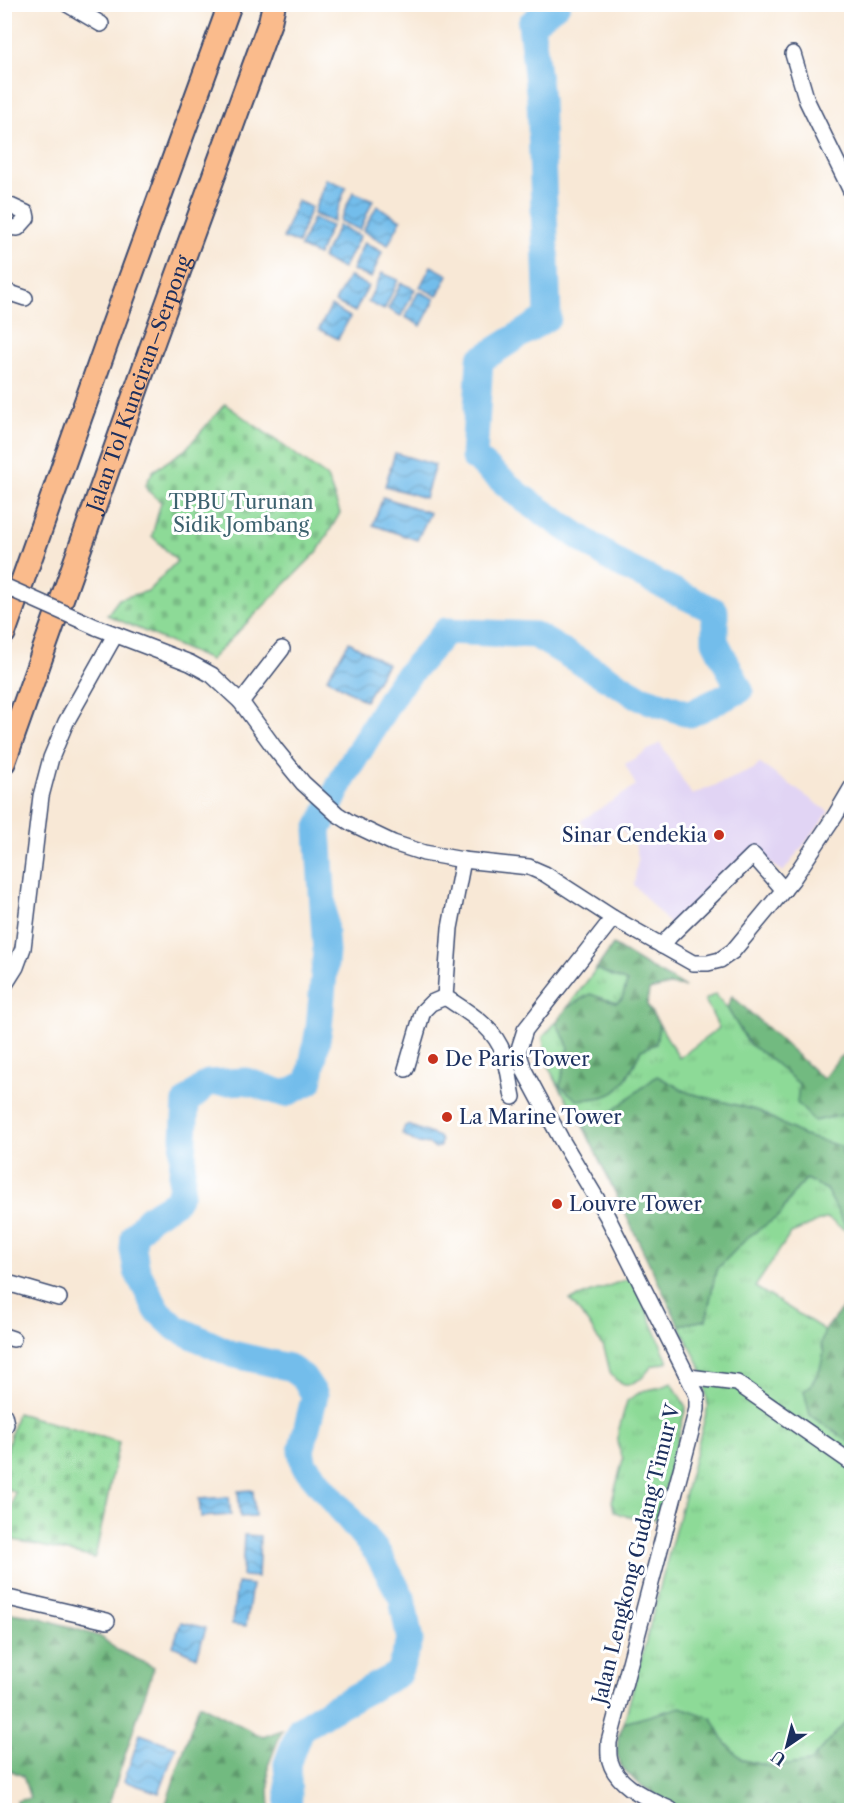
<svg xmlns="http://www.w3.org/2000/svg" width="856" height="1815" viewBox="0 0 856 1815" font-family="'Libre Caslon Text',serif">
	<defs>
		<pattern id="grass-tufts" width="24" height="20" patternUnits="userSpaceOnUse" patternTransform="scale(1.5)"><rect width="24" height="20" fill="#8dda97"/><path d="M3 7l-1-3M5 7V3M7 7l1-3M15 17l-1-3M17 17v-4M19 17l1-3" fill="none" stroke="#79bb85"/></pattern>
		<pattern id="forest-firs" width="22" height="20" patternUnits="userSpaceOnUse" patternTransform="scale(1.5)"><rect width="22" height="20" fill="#72ba80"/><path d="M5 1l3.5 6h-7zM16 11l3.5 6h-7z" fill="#5d986c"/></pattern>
		<pattern id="cemetery-stones" width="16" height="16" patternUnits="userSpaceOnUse" patternTransform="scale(1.5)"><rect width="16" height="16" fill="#8dda97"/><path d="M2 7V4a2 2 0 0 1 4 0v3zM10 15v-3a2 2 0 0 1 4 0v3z" fill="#79bb85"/></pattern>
		<pattern id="water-waves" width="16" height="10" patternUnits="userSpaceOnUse" patternTransform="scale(1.5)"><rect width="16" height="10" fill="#73bdeb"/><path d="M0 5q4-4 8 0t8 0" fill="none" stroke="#5e9ac2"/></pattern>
	</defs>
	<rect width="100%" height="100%" fill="#fff"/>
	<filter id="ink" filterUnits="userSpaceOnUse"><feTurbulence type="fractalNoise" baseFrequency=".0167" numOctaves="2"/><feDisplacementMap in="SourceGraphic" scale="12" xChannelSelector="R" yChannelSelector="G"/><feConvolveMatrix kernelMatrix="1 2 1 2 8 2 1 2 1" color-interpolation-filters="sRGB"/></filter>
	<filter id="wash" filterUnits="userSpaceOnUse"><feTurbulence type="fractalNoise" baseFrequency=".008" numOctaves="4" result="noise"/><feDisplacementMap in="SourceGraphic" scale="24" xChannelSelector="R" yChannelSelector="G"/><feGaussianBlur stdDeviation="1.35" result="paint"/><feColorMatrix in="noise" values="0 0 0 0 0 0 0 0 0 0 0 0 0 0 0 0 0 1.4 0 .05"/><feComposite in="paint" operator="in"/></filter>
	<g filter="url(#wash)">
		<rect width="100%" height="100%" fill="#f8e8d6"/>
		<path fill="#e1d4f4" d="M660 743 692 795 754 769 759 763 829 812 783 872 754 851 675 930 634 885 638 859 635 843 619 827 597 845 580 821 636 786 625 764Z"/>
		<g fill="url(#grass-tufts)" stroke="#54847a" stroke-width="1.5">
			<path d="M596 969 627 982 622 999 616 1003 590 994 567 1008Z"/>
			<path d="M715 994 727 1008 749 1044 769 1058 799 1084 814 1121 847 1114H851V1203L840 1146 804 1136 759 1111 689 1093 657 1077 606 1116 593 1111 583 1126C572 1107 554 1082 547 1062 544 1054 544 1046 543 1037L556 1022 569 1047 560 1086 633 1067 641 1050 656 1044 659 1024 679 1058 719 1028 705 1000Z"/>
			<path d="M806 1179 826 1189 845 1224 851 1222V1234L827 1218 791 1233 755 1287 825 1330 821 1344 824 1352 820 1369 811 1385 810 1415 851 1443 852 1701 845 1723 810 1762 773 1767 743 1760 726 1744 712 1718 681 1708 624 1723 708 1406 702 1370 679 1325 706 1320 716 1270 748 1237 780 1215 793 1194Z"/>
			<path d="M633 1277 668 1362 652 1366 642 1378 631 1384H624L616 1380 610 1372 605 1351 589 1324 570 1300Z"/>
			<path d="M672 1383 686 1407 657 1519C642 1515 627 1520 614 1511L612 1501 623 1459 618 1446V1432L627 1401 642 1391 661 1387Z"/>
		</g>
		<g fill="url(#forest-firs)" stroke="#46746f" stroke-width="1.5">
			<path d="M613 945 647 966 685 987 669 985 649 990 647 1005 659 1024 656 1044 641 1050C636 1061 623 1090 611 1094 601 1099 588 1099 577 1100L560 1086 569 1047 556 1022 567 1008 590 994 616 1003 622 999 627 982 596 969Z"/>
			<path d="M732 996 823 1079 839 1058 851 1051V1114H847L814 1121 797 1103 799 1084 769 1058 749 1044 727 1008Z"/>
			<path d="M657 1076 689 1093 759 1111 804 1136 841 1146 851 1203V1222L845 1225 826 1189 806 1179 793 1194 780 1215 748 1237 716 1270 706 1320 679 1325 583 1126 593 1111 606 1116Z"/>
			<path d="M851 1297V1443L810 1415 804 1391 811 1385 820 1369 824 1352 821 1344 825 1330Z"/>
			<path d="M4 1612 38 1617 101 1637 117 1650 154 1667 107 1810H17V1801L30 1798 23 1776 5 1768Z"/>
			<path d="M851 1701V1810H681L637 1783 621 1766 617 1754 618 1737 624 1723 681 1707 712 1718 726 1744 743 1760 773 1767 810 1762 845 1723Z"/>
			<path d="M199 1704 263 1737 282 1730 268 1766 270 1810H164Z"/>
		</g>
		<g fill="url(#cemetery-stones)" stroke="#54847a" stroke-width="1.5">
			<path d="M225 404 327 477 340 513 318 551 210 660 107 615 119 599 148 591 177 561 152 536 161 502 147 490 146 484 153 471 185 450Z"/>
			<path d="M17 1413 119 1442 95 1558 5 1538 15 1492 5 1488V1456Z"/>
		</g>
		<g fill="url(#water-waves)" stroke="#4776a4" stroke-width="1.5">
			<path d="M326 179 346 187 333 222 313 214Z"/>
			<path d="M353 192 373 200 360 230 340 221Z"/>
			<path d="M297 201 311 207 298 243 283 238Z"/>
			<path d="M377 206 401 220 388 245 363 231Z"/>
			<path d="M313 218 331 226 318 255 300 247Z"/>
			<path d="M339 225 360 236 343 269 322 258Z"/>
			<path d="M364 242 382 252 371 278 352 270Z"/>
			<path d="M431 266 448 275 437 296 420 287Z"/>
			<path d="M382 273 398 280 384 310 368 302Z"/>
			<path d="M349 276 368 286 355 312 335 302Z"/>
			<path d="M401 283 415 289 401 316 388 309Z"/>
			<path d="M419 291 435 299 421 326 405 317Z"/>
			<path d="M331 306 350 317 338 339 319 329Z"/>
			<path d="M395 453 435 465 425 498 385 486Z"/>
			<path d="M383 497 430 513 417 540 373 525Z"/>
			<path d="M349 642 387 664 365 701 327 678Z"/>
			<path d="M408 1125 439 1137 441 1141 440 1147 434 1148 429 1144 417 1143 402 1134 405 1126Z"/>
			<path d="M253 1490 255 1516 240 1517 238 1491Z"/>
			<path d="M229 1497 231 1515 201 1517 199 1499Z"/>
			<path d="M244 1535 260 1536 258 1577 242 1576Z"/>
			<path d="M237 1583 252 1585 246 1626 232 1624Z"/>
			<path d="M181 1622 206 1628 197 1657 173 1646Z"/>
			<path d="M140 1734 176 1747 159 1793 124 1781Z"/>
		</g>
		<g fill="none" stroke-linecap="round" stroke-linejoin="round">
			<path stroke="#73bdeb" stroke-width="27" d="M288 1810 289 1795 287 1764 300 1729 330 1710 398 1674 410 1641 402 1598 377 1552 304 1465 301 1451 315 1395 303 1377 288 1367 232 1354 176 1328 157 1310 137 1271 133 1249 134 1236 149 1218 175 1202 181 1192 186 1102 208 1083 246 1081 285 1094 309 1082 319 1028 326 952 318 830 344 776 397 688 446 631 535 635 641 698 690 714 740 690 715 641V611L619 564 524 499 474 457 480 360 548 317 540 100 531 24 557 4"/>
		</g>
	</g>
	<g filter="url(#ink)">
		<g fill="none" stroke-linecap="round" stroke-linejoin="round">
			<g stroke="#3c4b70" stroke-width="18">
				<g id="minor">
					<path d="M67 4 101 24"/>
					<path d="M793 54 807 101 852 193"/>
					<path d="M4 203 26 213 27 218 18 228 4 227"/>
					<path d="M4 291 25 298"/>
					<path d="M96 627 190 663 212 675 241 702 276 750 303 783 337 814 351 823 393 843 424 853 463 860 529 867 545 874 613 918 693 963H708L720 960 733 951 792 880 835 816 852 787"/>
					<path d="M241 702 282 649"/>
					<path d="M463 860 450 928 445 997C469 1013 494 1026 504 1055 509 1068 510 1083 513 1097"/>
					<path d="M613 918 525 1030 518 1052 525 1072 561 1139 607 1216 697 1395V1409L609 1742C609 1748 608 1755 610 1761 617 1787 650 1799 671 1810"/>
					<path d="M662 946 670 936 753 855 784 890"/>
					<path d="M4 986 16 967 23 948 41 796 51 758 66 722 115 635"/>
					<path d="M406 1069 423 1011 431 1003 445 997"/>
					<path d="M4 1282 59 1298"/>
					<path d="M4 1336 13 1339"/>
					<path d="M689 1377 737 1383 852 1463"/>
					<path d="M4 1415 6 1424 4 1428"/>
					<path d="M4 1597 107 1621"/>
				</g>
			</g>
			<g stroke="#3c4b70" stroke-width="26">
				<g id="highway">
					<path d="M4 633 112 328 230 4"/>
					<path id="s1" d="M4 762 151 348 270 22 274 4"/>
				</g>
			</g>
			<use href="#minor" stroke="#fff" stroke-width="15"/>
			<use href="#highway" stroke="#fabb8c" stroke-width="22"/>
			<g stroke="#3c4b70" stroke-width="18" stroke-linecap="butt">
				<path id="minor-bridge" d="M4 586 96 627"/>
			</g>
			<use href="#minor-bridge" stroke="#fff" stroke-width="15"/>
		</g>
	</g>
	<g fill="#c8321e" stroke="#fff" stroke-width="2">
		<circle cx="719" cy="835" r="6"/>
		<circle cx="433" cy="1059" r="6"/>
		<circle cx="447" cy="1117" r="6"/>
		<circle cx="557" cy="1204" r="6"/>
	</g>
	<g text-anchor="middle" stroke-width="6" stroke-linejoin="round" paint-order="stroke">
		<g font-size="20" fill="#1b2f5e" stroke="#fff">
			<text dy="7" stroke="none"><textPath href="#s1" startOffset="402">Jalan Tol Kunciran–Serpong</textPath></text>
			<text transform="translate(636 1554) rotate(-76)" y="7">Jalan Lengkong Gudang Timur V</text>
		</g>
		<g font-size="20" fill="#3d626f" stroke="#fff">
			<text x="241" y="509">TPBU Turunan<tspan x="241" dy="23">Sidik Jombang</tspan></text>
		</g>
		<g font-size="20" fill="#1b2f5e" stroke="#fff" text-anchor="start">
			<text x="707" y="842" text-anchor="end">Sinar Cendekia</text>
			<text x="445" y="1066">De Paris Tower</text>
			<text x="459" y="1124">La Marine Tower</text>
			<text x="569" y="1211">Louvre Tower</text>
		</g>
	</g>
	<rect width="856" height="1815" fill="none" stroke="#fff" stroke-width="24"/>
	<g transform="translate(787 1746) rotate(215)" stroke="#ffffff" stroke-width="4.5" paint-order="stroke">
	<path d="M0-4.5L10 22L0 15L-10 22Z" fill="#1b2f5e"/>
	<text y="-9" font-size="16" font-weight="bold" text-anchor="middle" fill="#1b2f5e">U</text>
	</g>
</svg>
